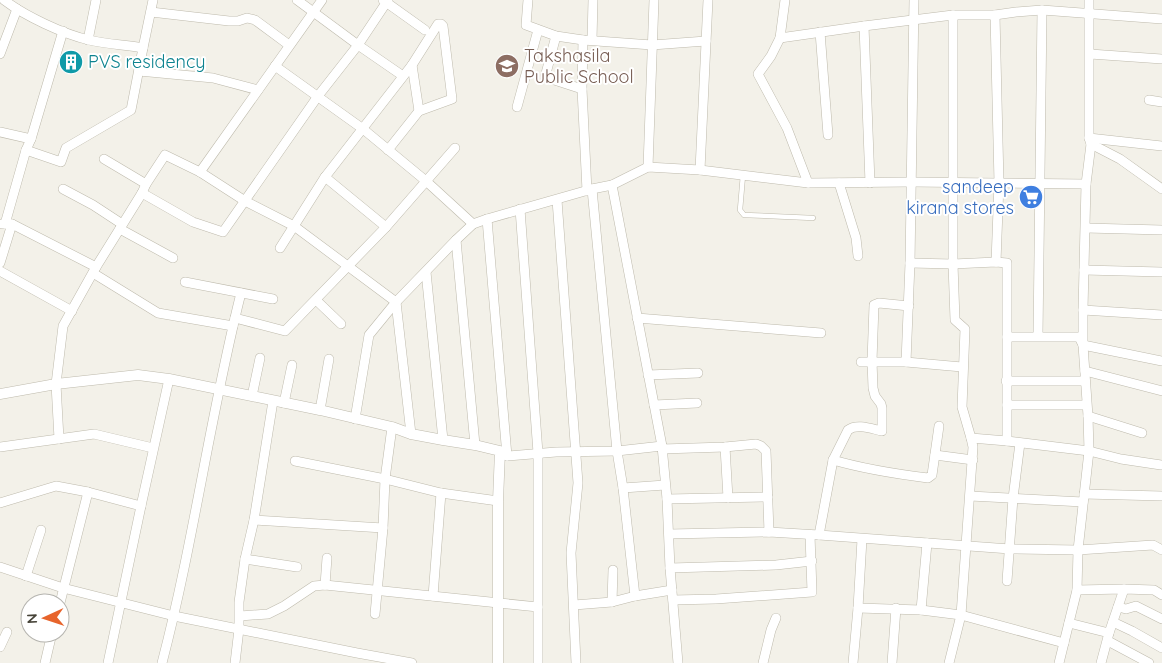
<svg xmlns="http://www.w3.org/2000/svg" width="1162" height="663" viewBox="0 0 1162 663" font-family="Quicksand,sans-serif">
	<rect width="100%" height="100%" fill="#f3f1e9"/>
	<g fill="none" stroke-linecap="round" stroke-linejoin="round">
		<g stroke="#bebaac" stroke-width="5.5">
			<path id="service" d="M743 175 740 210 744 215 813 218"/>
		</g>
		<g stroke="#bebaac" stroke-width="10">
			<g id="minor">
				<path d="M4 0C25 16 63 34 89 40 106 44 125 45 143 48"/>
				<path d="M297 0 358 45 403 76"/>
				<path d="M383 0 425 30"/>
				<path d="M528 0 526 25 556 36 583 40 652 45 706 41"/>
				<path d="M785 0 780 38 771 56 758 74 787 128 808 183"/>
				<path d="M151 12 229 21H238L247 18 255 20 289 45"/>
				<path d="M995 15 999 183 996 262"/>
				<path d="M864 26 870 183"/>
				<path d="M820 32 828 135"/>
				<path d="M556 36 545 77 582 89"/>
				<path d="M780 38 864 26 953 15H995L1016 12 1042 10 1162 19"/>
				<path d="M88 40 96 0"/>
				<path d="M583 40 582 89 587 191"/>
				<path d="M592 40 593 0"/>
				<path d="M0 54 17 9"/>
				<path d="M1090 54 1162 59"/>
				<path d="M412 65 419 111"/>
				<path d="M275 66 363 129 426 181 473 224"/>
				<path d="M139 71 213 78 258 90"/>
				<path d="M1149 100 1162 102"/>
				<path d="M517 107 538 30"/>
				<path d="M0 132 31 139"/>
				<path d="M1089 138 1162 146"/>
				<path d="M1091 144 1120 159 1162 189"/>
				<path d="M26 150 61 162 66 148 131 110 143 48 153 0"/>
				<path d="M104 159 146 184"/>
				<path d="M648 167 654 0"/>
				<path d="M700 170 708 0"/>
				<path d="M200 172 322 0"/>
				<path d="M325 177 386 227"/>
				<path d="M839 183 856 238 858 256"/>
				<path d="M612 185 662 446 667 499 670 568 678 663"/>
				<path d="M63 189 93 205 122 224"/>
				<path d="M592 189 617 451 623 488 635 596"/>
				<path d="M142 193 193 222 223 232 318 96 358 45 388 0"/>
				<path d="M557 200 578 483 571 553 576 663"/>
				<path d="M520 209 538 453V663"/>
				<path d="M487 219 507 456"/>
				<path d="M2 224H12L96 267"/>
				<path d="M5 224 26 150 31 139 63 31"/>
				<path d="M1086 228 1162 230"/>
				<path d="M120 229 173 258"/>
				<path d="M456 240 475 445"/>
				<path d="M280 248 325 177 412 65 438 24H441L443 26 452 99 419 111 388 150"/>
				<path d="M0 263 12 224"/>
				<path d="M910 263 953 264 996 262 1007 263V441"/>
				<path d="M1084 270 1162 272"/>
				<path d="M0 271 72 311"/>
				<path d="M426 272 443 440"/>
				<path d="M93 273 158 313 233 326"/>
				<path d="M185 282 273 299"/>
				<path d="M316 300 341 324"/>
				<path d="M1083 310 1162 315"/>
				<path d="M235 318 285 331 386 227 455 148"/>
				<path d="M637 318 821 333"/>
				<path d="M1038 336 1042 10"/>
				<path d="M1007 337H1079L1083 345 1162 361"/>
				<path d="M861 362H906L962 367"/>
				<path d="M906 362 910 263 914 0"/>
				<path d="M1085 371 1162 391"/>
				<path d="M648 375 698 373"/>
				<path d="M1006 381H1085"/>
				<path d="M252 396 260 358"/>
				<path d="M284 403 292 365"/>
				<path d="M654 405 697 403"/>
				<path d="M1007 405H1086"/>
				<path d="M320 410 329 359"/>
				<path d="M1088 416 1142 433"/>
				<path d="M355 419 369 335 396 302 456 240 473 224 487 219 592 189 612 185 648 167 700 170 808 183 912 182 1086 184"/>
				<path d="M971 438 1007 441 1089 451 1121 459 1161 465"/>
				<path d="M59 439 56 384 63 326 96 267 142 193 146 184 165 155 200 172 245 201 294 226 396 302 411 434"/>
				<path d="M0 447 94 434 153 448"/>
				<path d="M725 447 728 498"/>
				<path d="M662 449 725 447 756 444 761 446 766 451 769 532"/>
				<path d="M503 453 507 456 556 452 617 451 662 446"/>
				<path d="M935 455 973 460"/>
				<path d="M833 460C864 469 896 474 928 478L932 475 939 426"/>
				<path d="M295 461 385 479 441 493 498 501"/>
				<path d="M623 488 665 485"/>
				<path d="M1084 494 1162 496"/>
				<path d="M970 496 1083 502"/>
				<path d="M667 499 768 497"/>
				<path d="M0 503 56 486 88 492 141 506"/>
				<path d="M254 520 383 528"/>
				<path d="M669 534 769 532 819 535 1010 549 1078 550 1153 545 1162 550"/>
				<path d="M819 535 833 460 848 430C857 423 872 429 882 431V408L881 404 875 396 873 388 872 361 874 305 879 303 909 306"/>
				<path d="M245 559 297 567"/>
				<path d="M0 567 63 588 174 616 357 653 412 663"/>
				<path d="M670 568 776 565 812 561"/>
				<path d="M26 576 41 530"/>
				<path d="M1007 581 1013 498 1020 443"/>
				<path d="M325 585 327 558"/>
				<path d="M1077 590 1124 589 1154 590 1162 595"/>
				<path d="M433 596 441 493"/>
				<path d="M673 600 716 599 812 592 810 535"/>
				<path d="M612 602 613 570"/>
				<path d="M60 603 88 492"/>
				<path d="M574 605 612 602 635 596 672 590"/>
				<path d="M1118 607 1126 609 1136 606 1162 619"/>
				<path d="M858 608 921 610 961 615 1064 643"/>
				<path d="M921 610 927 543"/>
				<path d="M375 614 383 528 385 479 392 427"/>
				<path d="M240 616 268 614 284 606 314 586 325 585 538 607"/>
				<path d="M1113 622 1132 631 1162 648"/>
				<path d="M1069 623 1109 633"/>
				<path d="M1108 641 1149 663"/>
				<path d="M0 647 7 632"/>
				<path d="M45 663 52 633"/>
				<path d="M108 663 141 506 169 379"/>
				<path d="M162 663C194 541 210 415 241 293"/>
				<path d="M235 663 239 629V602L245 559 254 520 273 401"/>
				<path d="M763 663 771 630 776 618"/>
				<path d="M853 663 858 608 862 539"/>
				<path d="M892 663 896 608"/>
				<path d="M949 663 961 615 973 447 971 438 962 407 965 329 955 320 953 264V15"/>
				<path d="M1059 663 1077 590 1078 550 1089 451 1088 416 1083 345V310L1086 184 1091 144 1089 138V0"/>
				<path d="M1101 663 1109 633 1124 589"/>
			</g>
		</g>
		<g stroke="#bebaac" stroke-width="11">
			<path id="tertiary" d="M0 394 56 384 138 375 169 379 320 410 392 427 411 434 443 440 475 445 500 451 498 501V663"/>
		</g>
		<use href="#service" stroke="#fff" stroke-width="4.5"/>
		<use href="#minor" stroke="#fff" stroke-width="9"/>
		<use href="#tertiary" stroke="#fff" stroke-width="10"/>
	</g>
	<defs>
		<g id="building-disc" transform="scale(1.25)"><circle r="9.5" fill="#0f9aa8" stroke="#fff"/><path d="M-4-6H4V6H1V3H-1V6H-4ZM-2.5-4.3h1.7v1.8h-1.7ZM.8-4.3h1.7v1.8H.8ZM-2.5-1h1.7V.8h-1.7ZM.8-1h1.7V.8H.8Z" fill="#fff"/></g>
		<g id="school-disc" transform="scale(1.25)"><circle r="9.5" fill="#8d6e63" stroke="#fff"/><path d="M0-5L7-2L0 1L-7-2ZM-4 1L0 2.5L4 1V4Q0 6-4 4Z" fill="#fff"/></g>
		<g id="supermarket-disc" transform="scale(1.25)"><circle r="9.5" fill="#3f7fe0" stroke="#fff"/><path d="M-6-5.5h2.5l.6 2H6L4.5 2H-2.5L-4.4-4H-6ZM-1.5 3.2a1.3 1.3 0 1 0 .1 0ZM3 3.2a1.3 1.3 0 1 0 .1 0Z" fill="#fff"/></g>
	</defs>
	<g fill-rule="evenodd">
		<use href="#building-disc" x="71" y="62"/>
		<use href="#school-disc" x="507" y="66"/>
		<use href="#supermarket-disc" x="1031" y="197"/>
	</g>
	<g text-anchor="middle" stroke-width="4" stroke-linejoin="round" paint-order="stroke">
		<g font-size="18" fill="#785e54" stroke="#fff" text-anchor="start">
			<text x="524" y="62">Takshasila<tspan x="524" dy="21">Public School</tspan></text>
		</g>
		<g font-size="18" fill="#0d838f" stroke="#fff" text-anchor="start">
			<text x="88" y="68">PVS residency</text>
		</g>
		<g font-size="18" fill="#366cbe" stroke="#fff" text-anchor="end">
			<text x="1014" y="193">sandeep<tspan x="1014" dy="21">kirana stores</tspan></text>
		</g>
	</g>
	<g transform="translate(45 618) rotate(267)"><circle r="24" fill="#ffffff" stroke="#b5b4af"/>
	<path d="M0-4L9 19L0 12L-9 19Z" fill="#e7642c"/>
	<text y="-8" font-size="14" font-weight="bold" text-anchor="middle" fill="#464338">N</text>
	</g>
</svg>
